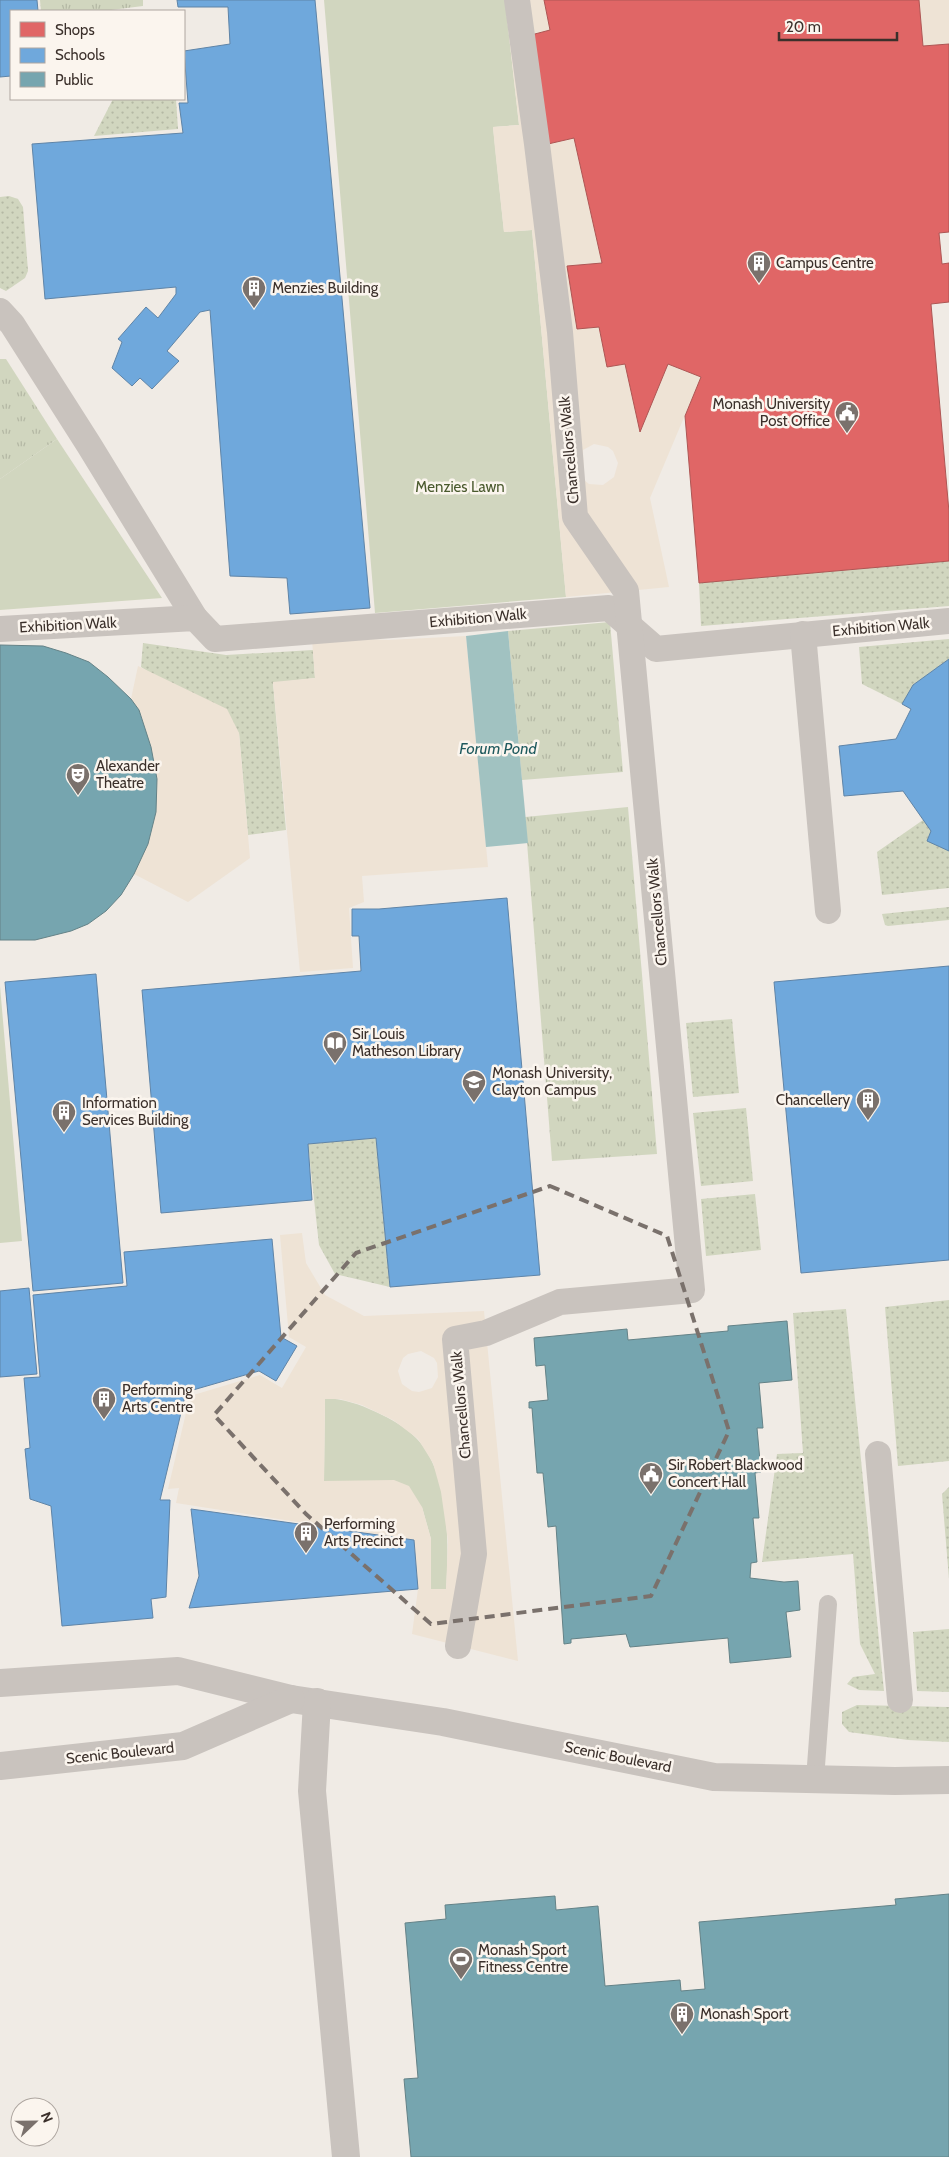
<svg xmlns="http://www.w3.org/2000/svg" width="949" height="2157" viewBox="0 0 949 2157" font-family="Cabin,sans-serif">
	<defs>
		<pattern id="grass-tufts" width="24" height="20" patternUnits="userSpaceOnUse" patternTransform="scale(1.25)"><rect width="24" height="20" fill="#d1d6bf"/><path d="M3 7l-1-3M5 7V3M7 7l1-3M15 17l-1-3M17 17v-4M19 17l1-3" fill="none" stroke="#b4b8a4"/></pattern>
		<pattern id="garden-dots" width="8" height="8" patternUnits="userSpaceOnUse" patternTransform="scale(1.25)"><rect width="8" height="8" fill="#d1d6bf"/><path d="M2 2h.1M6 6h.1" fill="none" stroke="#b4b8a4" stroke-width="1.8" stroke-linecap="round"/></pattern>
	</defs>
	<rect width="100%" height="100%" fill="#f0ebe5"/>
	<g fill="url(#grass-tufts)">
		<path d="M40 0H143V6L103 11H41Z"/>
		<path d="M0 359H6L57 439 0 479Z"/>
		<path d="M610 622 623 772 522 780 508 631Z"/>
		<path d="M628 807 657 1154 552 1161 525 817Z"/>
	</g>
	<g fill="#d1d6bf">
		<path d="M324 0H505L519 125 493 127 504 232 532 230 566 597 375 613Z"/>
		<path d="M57 439 162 598 0 610V479Z"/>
		<path d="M0 986 22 1241 0 1243Z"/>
		<path d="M325 1398C344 1399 359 1404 376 1412 391 1419 406 1427 417 1439 450 1474 449 1545 446 1590L431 1589V1539L422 1507 324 1481Z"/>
	</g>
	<g fill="url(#garden-dots)">
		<path d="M113 99H176L178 129 94 136Z"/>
		<path d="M9 196 18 199 23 207 28 271 25 278 6 291 0 288V197Z"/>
		<path d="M949 561V606L701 626 699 583Z"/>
		<path d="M949 639V659L913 685 902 704 862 684 859 647Z"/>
		<path d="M143 643 226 655 313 650 315 678 273 683 286 830 248 835 239 733 141 667Z"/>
		<path d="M923 820 949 851V888L882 895 877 852Z"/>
		<path d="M949 907V920L888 926 885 925 882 914Z"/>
		<path d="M732 1019 739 1093 693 1097 686 1023Z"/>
		<path d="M746 1108 753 1181 701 1186 693 1113Z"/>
		<path d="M376 1138 390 1287 335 1274 319 1245 308 1144Z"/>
		<path d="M755 1194 761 1250 706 1256 701 1199Z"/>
		<path d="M949 1300V1461L898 1466 885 1307Z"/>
		<path d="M846 1309 884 1691 859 1690 847 1684 853 1677 875 1674 860 1644 853 1554 762 1562 777 1454 803 1453 793 1313Z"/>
		<path d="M949 1487V1579L942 1494Z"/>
		<path d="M949 1629V1692L917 1691 913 1632Z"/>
		<path d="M857 1705 949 1707V1742L908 1740 849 1732 842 1724V1712Z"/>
	</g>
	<g fill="#eee3d5" fill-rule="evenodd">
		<path d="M505 0H544L550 30 531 34 548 144 574 138 602 263 567 266 577 329 599 327 607 367 625 364 640 432 668 364 701 377 650 498 669 587 566 597 532 230 504 232 495 149 493 127 519 125ZM594 444 608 447 613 451 618 463 614 477 603 485 589 484 584 480 583 450Z"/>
		<path d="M919 0H949V44L923 46Z"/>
		<path d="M466 636 488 867 362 876 364 902 349 908 353 968 300 972 273 682 315 678 312 640 345 638 388 640Z"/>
		<path d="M138 666 227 709 239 733 250 858 188 902 134 874 148 844 156 812 157 779 151 747 139 710 131 699Z"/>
		<path d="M302 1233 306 1263 325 1295 364 1316 484 1311 518 1661 412 1634 418 1589 413 1540 176 1503 179 1488 168 1489 190 1396 260 1375 282 1388 306 1347 289 1337 280 1235ZM421 1351 434 1358 437 1363 438 1377 432 1388 419 1392 412 1391 402 1384 398 1371 403 1358 408 1354ZM325 1399H340L362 1405 393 1420 418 1439 433 1463 441 1492 448 1541 446 1589H431V1539L422 1507 409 1486 394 1480 324 1481Z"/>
	</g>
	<path fill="#a1c2c1" d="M508 631 528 843 486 847 466 636Z"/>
	<path fill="#e06666" stroke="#ae5654" d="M544 0H919L923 46 949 44V232L939 233 942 264 949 263V302L931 304 949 512V561L699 583 685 416 701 377 668 364 640 432 625 364 607 367 599 327 577 329 567 266 602 263 574 138 548 144 531 35 550 30Z"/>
	<g fill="#6fa8dc" stroke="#5f84a7">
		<path d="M0 0H37L38 11H11V76L0 77Z"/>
		<path d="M177 0H315L370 608 290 614 287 578 230 576 210 310 200 312 167 351 179 361 152 389 140 378 132 386 112 368 122 342 118 339 146 307 158 318 176 294V287L45 299 32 144 183 133 179 103H188L184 51 230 44 228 7H178Z"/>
		<path d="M949 659V851L927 841 931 831 903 791 844 796 839 746 896 739 911 709 902 704 913 685Z"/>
		<path d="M507 898 540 1275 390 1287 376 1138 308 1144 312 1200 161 1213 142 990 361 971 359 936H352V909H379Z"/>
		<path d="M949 966V1260L801 1273 774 982Z"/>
		<path d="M96 974 123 1283 33 1291 5 982Z"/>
		<path d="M272 1239 281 1337 297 1346 276 1381 259 1371 186 1392 160 1500H170L166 1597 151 1599 153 1618 62 1626 51 1506 30 1499 25 1449 30 1448 24 1378 40 1377 33 1295 127 1286 124 1252Z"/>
		<path d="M29 1288 37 1374 0 1377V1291Z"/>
		<path d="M191 1509 414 1540 418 1589 189 1608 199 1576Z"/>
	</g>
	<g fill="#76a5af" stroke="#648287">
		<path d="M0 645 43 646 66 653 89 662 108 677 131 699 139 710 151 747 157 779 156 812 148 844 134 874 121 895 106 911 88 924 71 931 35 940H0Z"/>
		<path d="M787 1321 792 1380 759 1383 763 1428H757L761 1472 755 1473 759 1518H753L757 1562 751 1563 750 1578 784 1582 798 1581 800 1610 786 1612 791 1657 730 1663 728 1638 630 1647 626 1634 571 1639V1643L564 1644 556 1526 548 1527 543 1473H537L532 1408H529V1402L548 1400 545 1365 536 1366 534 1338 627 1329 628 1340 728 1331V1326Z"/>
		<path d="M949 1894V2157H411L404 2079 418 2078 405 1923 446 1919 445 1905 555 1896 556 1910 598 1906 605 1986 680 1980 681 1991 705 1989 699 1922 896 1905 895 1899Z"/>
	</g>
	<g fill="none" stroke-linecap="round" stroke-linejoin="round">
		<path stroke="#c9c3be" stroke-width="18" d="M815 1779 828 1604"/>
		<g stroke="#c9c3be" stroke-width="26">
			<path d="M0 311 12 324 89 445 195 618"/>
			<path d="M0 629 195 618 215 639 609 608 656 649 949 621"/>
			<path d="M803 634 828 911"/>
			<path d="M878 1454 900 1700"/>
			<path d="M458 1646 474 1554 455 1339 486 1333 560 1302 692 1290 626 591 575 517 560 332 537 144 517 0"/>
		</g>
		<g stroke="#c9c3be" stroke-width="28">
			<path d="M0 1683 178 1671 291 1699 443 1722 714 1777 895 1781 949 1780"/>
			<path d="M317 1702 312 1791 346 2157"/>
			<path d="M0 1766 183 1746 291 1699"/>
		</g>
	</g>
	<path fill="none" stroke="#7a716c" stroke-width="4" stroke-dasharray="10 6" stroke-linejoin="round" d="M550 1186 667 1236 729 1431 651 1596 431 1624 306 1514 214 1415 356 1253Z"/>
	<defs>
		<g id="building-pin" transform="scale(1.25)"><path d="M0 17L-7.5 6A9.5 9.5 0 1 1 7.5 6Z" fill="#7a716c" stroke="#fbf5ee"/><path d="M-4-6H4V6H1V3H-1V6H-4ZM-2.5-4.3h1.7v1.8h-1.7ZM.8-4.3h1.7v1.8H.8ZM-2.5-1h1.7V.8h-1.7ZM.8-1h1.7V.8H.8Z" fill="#fff"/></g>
		<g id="civic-pin" transform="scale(1.25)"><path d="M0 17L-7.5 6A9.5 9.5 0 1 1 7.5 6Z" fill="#7a716c" stroke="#fbf5ee"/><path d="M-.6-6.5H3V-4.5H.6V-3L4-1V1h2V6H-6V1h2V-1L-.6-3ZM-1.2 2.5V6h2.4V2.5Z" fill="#fff"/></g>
		<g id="theatre-pin" transform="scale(1.25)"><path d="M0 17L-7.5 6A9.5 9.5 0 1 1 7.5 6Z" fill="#7a716c" stroke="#fbf5ee"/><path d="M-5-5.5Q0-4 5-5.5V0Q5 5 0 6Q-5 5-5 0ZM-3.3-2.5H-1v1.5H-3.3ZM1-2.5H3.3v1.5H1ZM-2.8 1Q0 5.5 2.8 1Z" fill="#fff"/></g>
		<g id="library-pin" transform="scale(1.25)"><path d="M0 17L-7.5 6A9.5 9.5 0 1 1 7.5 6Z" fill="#7a716c" stroke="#fbf5ee"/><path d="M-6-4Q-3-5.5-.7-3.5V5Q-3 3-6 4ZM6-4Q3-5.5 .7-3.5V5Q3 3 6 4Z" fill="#fff"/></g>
		<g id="university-pin" transform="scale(1.25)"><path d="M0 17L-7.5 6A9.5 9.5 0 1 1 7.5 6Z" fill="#7a716c" stroke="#fbf5ee"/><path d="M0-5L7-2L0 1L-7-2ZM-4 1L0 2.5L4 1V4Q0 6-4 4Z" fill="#fff"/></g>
		<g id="stadium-pin" transform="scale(1.25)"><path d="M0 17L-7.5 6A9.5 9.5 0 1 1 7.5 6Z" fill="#7a716c" stroke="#fbf5ee"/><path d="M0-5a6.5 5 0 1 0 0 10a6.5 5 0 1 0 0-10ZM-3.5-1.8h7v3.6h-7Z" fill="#fff"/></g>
	</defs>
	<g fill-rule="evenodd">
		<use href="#building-pin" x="759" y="263"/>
		<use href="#building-pin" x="254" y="288"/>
		<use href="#civic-pin" x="847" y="413"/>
		<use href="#theatre-pin" x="78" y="775"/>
		<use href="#library-pin" x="335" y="1043"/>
		<use href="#university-pin" x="474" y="1082"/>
		<use href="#building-pin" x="868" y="1100"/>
		<use href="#building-pin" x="64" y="1112"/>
		<use href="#building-pin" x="104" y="1399"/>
		<use href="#civic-pin" x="651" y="1474"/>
		<use href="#building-pin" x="306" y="1533"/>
		<use href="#stadium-pin" x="461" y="1959"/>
		<use href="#building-pin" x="682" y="2014"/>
	</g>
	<g text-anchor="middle" stroke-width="5" stroke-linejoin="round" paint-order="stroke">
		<g font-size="15" fill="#3b302b" stroke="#fbf5ee" text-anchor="start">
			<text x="776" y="268">Campus Centre</text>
			<text x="272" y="293">Menzies Building</text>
			<text x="830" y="409" text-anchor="end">Monash University<tspan x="830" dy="17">Post Office</tspan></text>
			<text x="96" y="771">Alexander<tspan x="96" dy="17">Theatre</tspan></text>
			<text x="352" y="1039">Sir Louis<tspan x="352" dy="17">Matheson Library</tspan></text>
			<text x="492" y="1078">Monash University,<tspan x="492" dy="17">Clayton Campus</tspan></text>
			<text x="850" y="1105" text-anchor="end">Chancellery</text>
			<text x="82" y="1108">Information<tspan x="82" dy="17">Services Building</tspan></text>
			<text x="122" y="1395">Performing<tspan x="122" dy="17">Arts Centre</tspan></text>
			<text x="668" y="1470">Sir Robert Blackwood<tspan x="668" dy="17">Concert Hall</tspan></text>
			<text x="324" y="1529">Performing<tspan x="324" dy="17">Arts Precinct</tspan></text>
			<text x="478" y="1955">Monash Sport<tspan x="478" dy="17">Fitness Centre</tspan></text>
			<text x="700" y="2019">Monash Sport</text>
		</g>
		<g font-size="15" fill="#3b302b" stroke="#fbf5ee">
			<text transform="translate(569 450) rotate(-95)" y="5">Chancellors Walk</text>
			<text transform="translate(478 618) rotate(-5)" y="5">Exhibition Walk</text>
			<text transform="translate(68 625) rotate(-3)" y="5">Exhibition Walk</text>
			<text transform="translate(881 627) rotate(-5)" y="5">Exhibition Walk</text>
			<text transform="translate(657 912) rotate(-95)" y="5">Chancellors Walk</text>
			<text transform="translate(461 1405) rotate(-95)" y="5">Chancellors Walk</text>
			<text transform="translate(120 1753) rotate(-6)" y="5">Scenic Boulevard</text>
			<text transform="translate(618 1757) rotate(11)" y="5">Scenic Boulevard</text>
		</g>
		<g font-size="15" fill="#4a5a2e" stroke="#fbf5ee">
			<text x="460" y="492">Menzies Lawn</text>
		</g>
		<g font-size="16" font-style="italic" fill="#1f5a5e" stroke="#fbf5ee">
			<text x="498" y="754">Forum Pond</text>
		</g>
	</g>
	<rect x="10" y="10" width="175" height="90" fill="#fbf5ee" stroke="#aea6a0"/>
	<rect x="20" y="22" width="25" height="15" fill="#e06666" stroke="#aea6a0"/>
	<text x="55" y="35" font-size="15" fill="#3b302b">Shops</text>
	<rect x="20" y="48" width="25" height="15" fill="#6fa8dc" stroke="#aea6a0"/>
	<text x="55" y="60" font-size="15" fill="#3b302b">Schools</text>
	<rect x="20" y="72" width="25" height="15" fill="#76a5af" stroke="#aea6a0"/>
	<text x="55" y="85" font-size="15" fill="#3b302b">Public</text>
	<g transform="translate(35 2122) rotate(68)"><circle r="24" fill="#fbf5ee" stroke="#aea6a0"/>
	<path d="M0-4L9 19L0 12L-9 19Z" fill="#7a716c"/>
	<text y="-8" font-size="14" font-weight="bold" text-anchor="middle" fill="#3b302b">N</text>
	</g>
	<path d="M779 32v8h118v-8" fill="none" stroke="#3b302b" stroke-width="2.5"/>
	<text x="786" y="32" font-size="15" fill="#3b302b" stroke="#fbf5ee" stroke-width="4" paint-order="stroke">20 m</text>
</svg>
